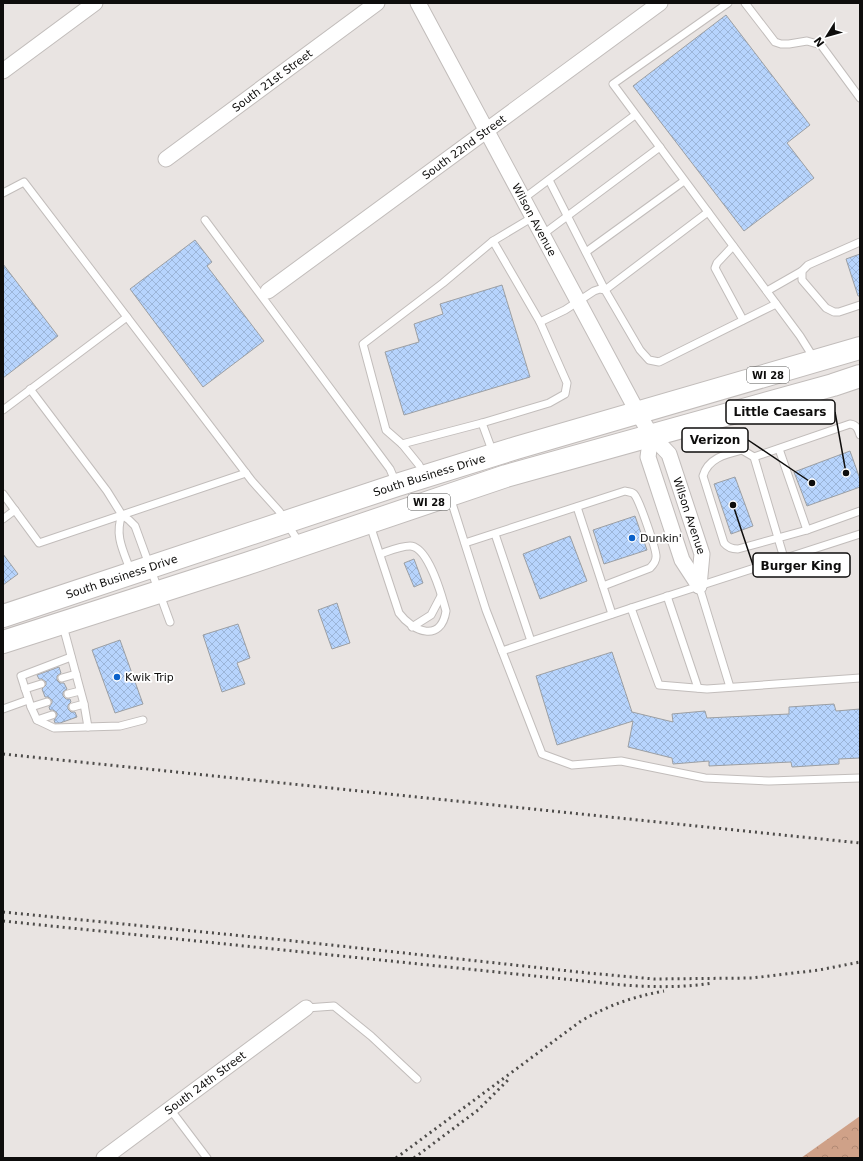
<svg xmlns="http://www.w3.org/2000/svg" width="863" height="1161" viewBox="0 0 863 1161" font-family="'DejaVu Sans',sans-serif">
	<defs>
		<pattern id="forest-crowns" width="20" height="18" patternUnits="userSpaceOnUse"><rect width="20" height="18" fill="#cfa188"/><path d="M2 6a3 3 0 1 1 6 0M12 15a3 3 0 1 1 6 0" fill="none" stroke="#b18974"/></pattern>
		<pattern id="building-cross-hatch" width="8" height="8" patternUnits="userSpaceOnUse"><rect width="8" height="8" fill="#b7d4fd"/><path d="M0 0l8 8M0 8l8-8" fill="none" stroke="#9cb5d8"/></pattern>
	</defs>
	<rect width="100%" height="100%" fill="#e9e4e2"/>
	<path fill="url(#forest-crowns)" d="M860 1116V1158H801Z"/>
	<g fill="url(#building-cross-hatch)" stroke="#9c9fa3">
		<path d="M726 15 810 125 787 143 814 178 744 231 633 86Z"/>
		<path d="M195 240 212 262 207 266 264 341 203 387 130 289Z"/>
		<path d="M860 254V296H858L846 259Z"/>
		<path d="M3 264 58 336 3 378Z"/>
		<path d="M502 285 530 377 404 415 385 352 419 342 414 324 443 314 440 304Z"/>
		<path d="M850 451 860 479V487L807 506 794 472Z"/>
		<path d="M735 477 753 526 731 534 714 484Z"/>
		<path d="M635 516 647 550 604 564 593 530Z"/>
		<path d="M570 536 587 581 540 599 523 554Z"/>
		<path d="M3 554 18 574 3 585Z"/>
		<path d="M414 559 423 583 414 587 404 563Z"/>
		<path d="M337 603 350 643 332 649 318 610Z"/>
		<path d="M238 624 250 658 237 663 245 684 222 692 203 635Z"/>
		<path d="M120 640 143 704 115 713 92 650Z"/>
		<path d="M612 652 632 712 673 722 672 714 705 711 707 718 789 714V707L834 704 836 711 860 709V758L839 759V764L792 767 791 762 709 766V761L673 764 672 758 628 747 633 721 557 745 536 676Z"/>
		<path d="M59 667 61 673 57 676V680L60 683H64L67 689 63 692V696L66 699H70L71 702 68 705V709L71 712H75L77 717 60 723H55L54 720 57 716V713L53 710H50L49 707 52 703V700L48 697H45L42 689 46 685V682L42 679H39L37 675Z"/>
	</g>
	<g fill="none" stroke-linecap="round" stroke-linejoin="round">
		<g stroke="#c2bdbb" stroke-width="9">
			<g id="lane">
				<path d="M728 3 613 84 800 336 815 360"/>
				<path d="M745 3 775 42 781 44H789L807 41 821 45 860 98"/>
				<path d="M549 180 605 290 708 212"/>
				<path d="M3 193 24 182 252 481 279 511 300 544"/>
				<path d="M523 199 635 115"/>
				<path d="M205 220 390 469 396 483"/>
				<path d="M542 235 660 147"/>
				<path d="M493 241 540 322 565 310 594 291 600 289 605 290 640 350 649 360 659 362 776 304"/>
				<path d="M860 242 808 265 802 271V280L826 308 834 312H839L860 305"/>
				<path d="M733 246 717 263 715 268 743 320"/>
				<path d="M586 252 684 181"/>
				<path d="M767 291 802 271"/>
				<path d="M30 389 107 491 122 515 129 520 135 526 170 622"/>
				<path d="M3 410 127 317"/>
				<path d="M402 444 482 423"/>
				<path d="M779 449 807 530"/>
				<path d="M493 453 482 423 549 403 565 394 567 383 540 322"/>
				<path d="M754 457 850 424C857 425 858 429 860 435"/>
				<path d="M424 475 419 465 402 444 386 430 363 344 443 283 493 241 533 217"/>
				<path d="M3 494 39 543 246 473"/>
				<path d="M450 497 486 610 502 651 631 608 860 534"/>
				<path d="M577 507 612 614"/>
				<path d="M122 515C114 536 124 552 131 572"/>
				<path d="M3 519 15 510"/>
				<path d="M370 525 399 613C413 632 441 643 446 611 442 596 428 546 410 546 401 546 389 551 380 554"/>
				<path d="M495 534 531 641"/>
				<path d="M465 543 625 491C628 492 632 492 634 494 639 499 657 551 656 557 656 562 653 565 650 568L603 586"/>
				<path d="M784 558 754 457 742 450C726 454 708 458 703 476L724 543C728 548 732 549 738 549L807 530 860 511"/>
				<path d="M699 586 730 687"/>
				<path d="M667 596 698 688"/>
				<path d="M631 608 659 685 707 689 860 678"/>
				<path d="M63 626 84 704 73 707"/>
				<path d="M412 627 431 615 441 596"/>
				<path d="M502 651 542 754 572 765 621 761 705 778 769 781 860 778"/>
				<path d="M71 657 21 676 31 707 37 720 54 728 120 726 143 720"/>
				<path d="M62 678 76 674"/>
				<path d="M25 689 41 684"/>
				<path d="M68 694 80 691"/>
				<path d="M84 704 88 727"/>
				<path d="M31 707 47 702"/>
				<path d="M3 709 28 700"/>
				<path d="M37 720 52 715"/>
				<path d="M306 1008 334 1006 371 1036 417 1079"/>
				<path d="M170 1109 207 1158"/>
			</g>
		</g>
		<g stroke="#c2bdbb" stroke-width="17">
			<g id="street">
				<path id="s1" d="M418 3 638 413 651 435 669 454 702 554 699 586"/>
				<path d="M3 71 95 3"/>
				<path id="s2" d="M166 159 377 3"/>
				<path id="s3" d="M268 291 660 3"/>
				<path d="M651 435 648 457 682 560 699 586"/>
				<path id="s4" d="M104 1158 306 1008"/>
			</g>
		</g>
		<g stroke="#c2bdbb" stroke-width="24">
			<g id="primary">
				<path id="s5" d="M3 616 397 485 516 448 860 348"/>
				<path d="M3 642 246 564 506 476 833 385 860 376"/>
			</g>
		</g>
		<use href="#lane" stroke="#fff" stroke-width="7"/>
		<use href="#street" stroke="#fff" stroke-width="15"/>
		<use href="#primary" stroke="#fff" stroke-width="22"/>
		<g stroke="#4e4c4a" stroke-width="3" stroke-dasharray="2 4" stroke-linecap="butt">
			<path d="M3 754 860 843"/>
			<path d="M3 912 294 941 588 973 654 979 752 978 819 970 860 962"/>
			<path d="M3 921 622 985C652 987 682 988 712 983"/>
			<path d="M396 1158 581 1021C609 1005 632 997 664 991"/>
			<path d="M414 1158 478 1110 510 1078"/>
		</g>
	</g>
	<g fill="#0b61ca" stroke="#fff" stroke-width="1.5">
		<circle cx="632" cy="538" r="4"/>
		<circle cx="117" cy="677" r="4"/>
	</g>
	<g text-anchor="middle" stroke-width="3.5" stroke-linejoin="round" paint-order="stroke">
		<g fill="#fff" stroke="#565655" stroke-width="1">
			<rect x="747" y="367" width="42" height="16" rx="3"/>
			<rect x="408" y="494" width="42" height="16" rx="3"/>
		</g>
		<g font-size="10" font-weight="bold" fill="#0e0d0c">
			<text x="768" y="379">WI 28</text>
			<text x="429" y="506">WI 28</text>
		</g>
		<g font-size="11" fill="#0e0d0c" stroke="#fff">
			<text dy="4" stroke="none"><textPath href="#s2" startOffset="132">South 21st Street</textPath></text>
			<text dy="4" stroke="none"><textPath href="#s3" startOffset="243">South 22nd Street</textPath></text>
			<text dy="4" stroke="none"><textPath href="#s1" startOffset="246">Wilson Avenue</textPath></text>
			<text dy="4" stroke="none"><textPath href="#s5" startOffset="449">South Business Drive</textPath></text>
			<text dy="4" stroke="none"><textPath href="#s1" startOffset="582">Wilson Avenue</textPath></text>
			<text dy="4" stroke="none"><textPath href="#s5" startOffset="125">South Business Drive</textPath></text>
			<text dy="4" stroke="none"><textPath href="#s4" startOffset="126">South 24th Street</textPath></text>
		</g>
		<g font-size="11" fill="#0e0d0c" stroke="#fff" text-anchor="start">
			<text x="640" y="542">Dunkin'</text>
			<text x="125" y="681">Kwik Trip</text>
		</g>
	</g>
	<path fill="none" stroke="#0e0d0c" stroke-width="1.5" d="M846 473L835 412M812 483L748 440M733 505L753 565"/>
	<g fill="#0e0d0c" stroke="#fff" stroke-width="1.5">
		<circle cx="846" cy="473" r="4"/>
		<circle cx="812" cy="483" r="4"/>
		<circle cx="733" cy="505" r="4"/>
	</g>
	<g fill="#fff" stroke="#0e0d0c" stroke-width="1.5">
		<rect x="726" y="400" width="109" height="24" rx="4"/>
		<rect x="682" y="428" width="66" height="24" rx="4"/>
		<rect x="753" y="553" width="97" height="24" rx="4"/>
	</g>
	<g font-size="12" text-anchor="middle" font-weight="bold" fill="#0e0d0c">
		<text x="780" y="416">Little Caesars</text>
		<text x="715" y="444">Verizon</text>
		<text x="801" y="570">Burger King</text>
	</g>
	<rect width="863" height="1161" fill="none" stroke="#0e0d0c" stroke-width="8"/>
	<g transform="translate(827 36) rotate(233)" stroke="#ffffff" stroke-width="3" paint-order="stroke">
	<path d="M0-3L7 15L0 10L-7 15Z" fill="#0e0d0c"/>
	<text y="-6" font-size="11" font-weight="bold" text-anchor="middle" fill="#0e0d0c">N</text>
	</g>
</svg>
